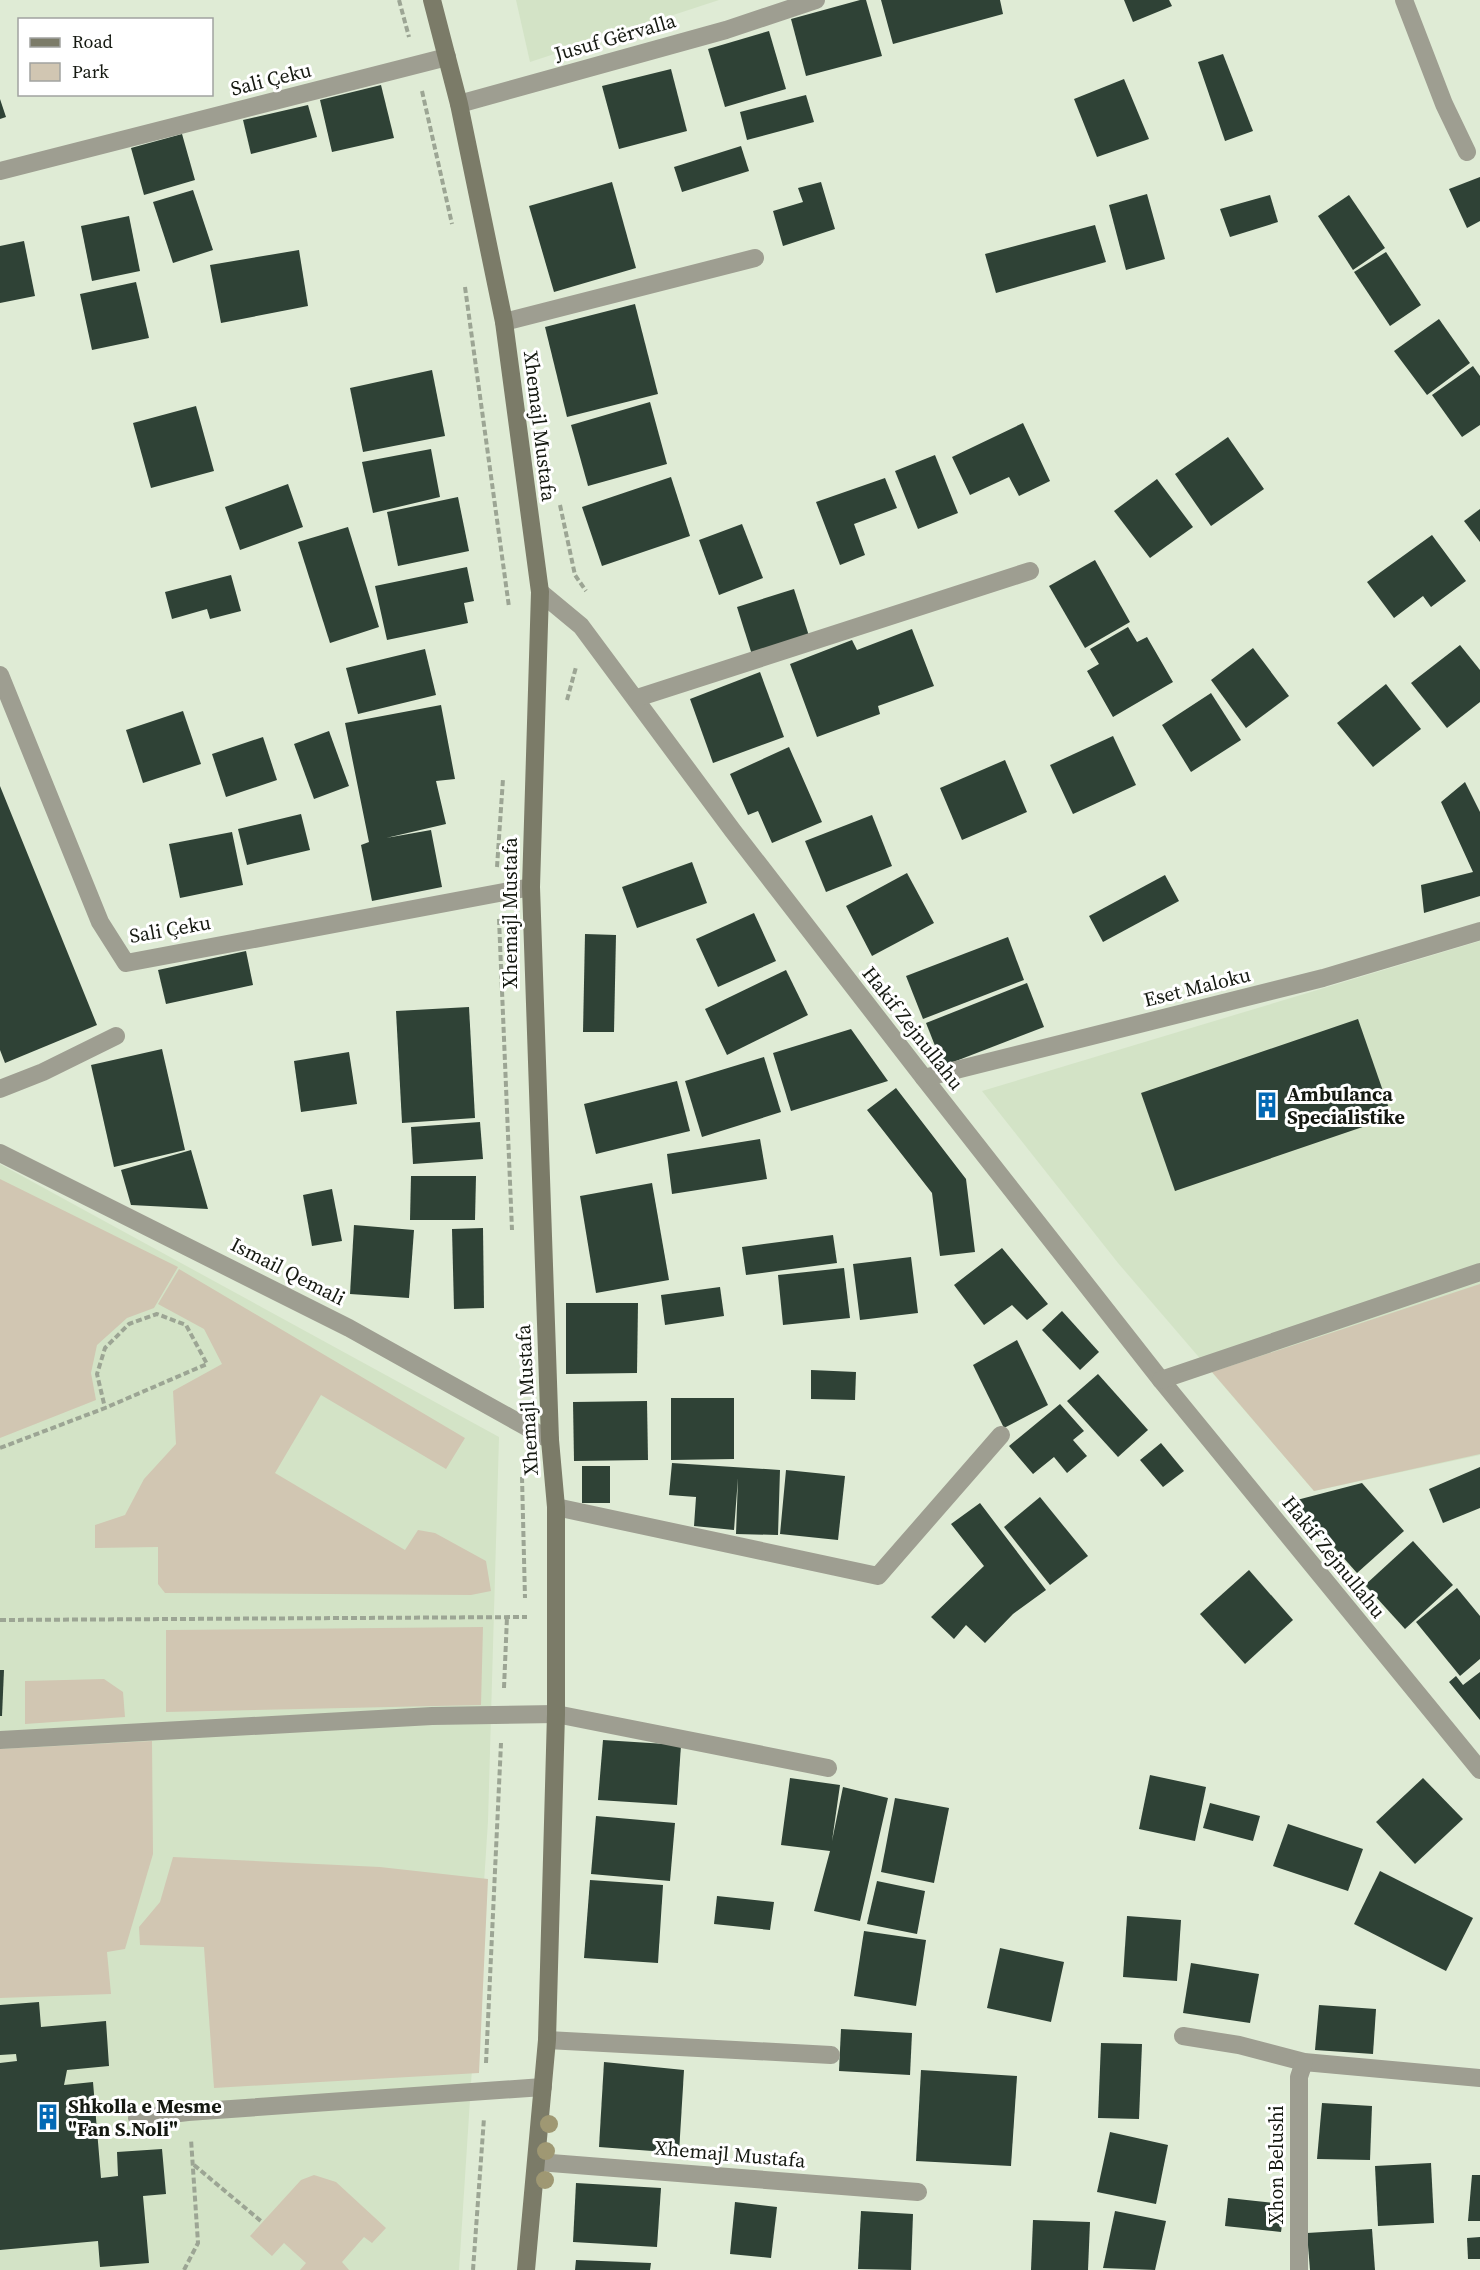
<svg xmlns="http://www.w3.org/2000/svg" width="1480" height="2270" viewBox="0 0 1480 2270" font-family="'Source Serif 4',serif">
	<rect width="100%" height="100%" fill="#dfebd5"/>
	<g fill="#d3e3c6">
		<path d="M516 0H719L530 62Z"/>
		<path d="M1480 941V1455L1314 1491 1118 1263 982 1091Z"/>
		<path d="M0 1164 499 1437 488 1821 459 2270H0Z"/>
	</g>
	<g fill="#d1c6b2">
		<path d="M0 1179 178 1267 154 1308 127 1318 97 1345 91 1373 96 1400 0 1438Z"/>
		<path d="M179 1269 465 1438 446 1469 321 1395 275 1473 405 1550 418 1530 435 1533 486 1561 491 1591 471 1595 165 1593 158 1584V1547L95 1548V1525L125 1515 144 1479 176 1444 173 1391 222 1364 204 1329 158 1304Z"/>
		<path d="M1480 1284V1454L1314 1491 1212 1372Z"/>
		<path d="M483 1627 481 1705 166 1712V1630Z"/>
		<path d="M104 1679 123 1692 125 1717 25 1724V1681Z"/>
		<path d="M152 1741 153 1854 125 1949 107 1952 111 1994 0 1998V1749Z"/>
		<path d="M173 1857 380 1867 488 1879 479 2073 214 2088 204 1947 140 1945 139 1927 160 1902Z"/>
		<path d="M314 2175 336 2182 386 2228 372 2243 364 2237 342 2262 349 2270H300L306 2263 284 2243 272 2256 250 2236 301 2180Z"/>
	</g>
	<g fill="#2f4236">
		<path d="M860 0H866L882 56 806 76 791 19Z"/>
		<path d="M881 0H1000L1003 14 893 44Z"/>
		<path d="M1124 0H1169L1172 6 1133 22Z"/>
		<path d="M769 31 786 89 725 107 708 49Z"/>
		<path d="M1223 54 1253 131 1225 141 1198 62Z"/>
		<path d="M671 69 687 131 619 149 602 86Z"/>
		<path d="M1124 79 1149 139 1097 157 1074 99Z"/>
		<path d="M381 85 394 138 332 152 320 100Z"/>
		<path d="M806 95 814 122 747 140 740 112Z"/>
		<path d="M0 99 6 117 0 119Z"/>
		<path d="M308 105 317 137 251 154 243 120Z"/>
		<path d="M182 134 195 180 144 195 131 148Z"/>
		<path d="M741 146 749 171 682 192 674 167Z"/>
		<path d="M1480 177V221L1467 228 1449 189Z"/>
		<path d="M612 182 636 268 554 292 529 206Z"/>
		<path d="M821 182 835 229 783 246 773 211 803 202 798 188Z"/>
		<path d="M193 190 213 250 173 263 153 202Z"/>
		<path d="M1147 194 1165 259 1126 270 1109 205Z"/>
		<path d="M1270 195 1278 222 1230 237 1220 209Z"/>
		<path d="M1349 195 1385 248 1353 270 1318 216Z"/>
		<path d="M129 216 140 271 92 281 81 226Z"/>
		<path d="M1095 225 1106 262 996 293 985 254Z"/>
		<path d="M24 241 35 296 0 303V246Z"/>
		<path d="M299 250 308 306 221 323 210 265Z"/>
		<path d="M1386 252 1421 305 1390 326 1354 272Z"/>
		<path d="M136 282 149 338 92 350 80 294Z"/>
		<path d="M635 304 658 394 567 417 545 327Z"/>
		<path d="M1439 319 1470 363 1427 395 1394 351Z"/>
		<path d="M1473 366 1480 376V425L1462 437 1432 395Z"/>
		<path d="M432 370 445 436 363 452 350 388Z"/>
		<path d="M650 402 667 464 588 486 571 425Z"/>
		<path d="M196 406 214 471 151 488 133 423Z"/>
		<path d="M1023 423 1050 481 1019 496 1009 477 970 495 952 457Z"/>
		<path d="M1228 437 1264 489 1211 526 1175 474Z"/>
		<path d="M431 449 440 497 373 513 362 462Z"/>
		<path d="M935 455 958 513 918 529 895 471Z"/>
		<path d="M671 477 690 536 602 566 582 507Z"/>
		<path d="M885 478 897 508 854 524 865 555 840 565 816 502Z"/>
		<path d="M1157 479 1193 527 1150 558 1114 511Z"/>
		<path d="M288 484 303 527 240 550 225 507Z"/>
		<path d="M458 497 469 551 398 566 387 512Z"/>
		<path d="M1480 509V542L1464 521Z"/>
		<path d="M742 524 763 578 719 595 699 540Z"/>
		<path d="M348 527 379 627 330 643 298 542Z"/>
		<path d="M1432 535 1466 581 1431 607 1423 596 1394 618 1367 582Z"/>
		<path d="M1095 560 1130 622 1085 648 1049 586Z"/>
		<path d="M467 567 474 601 464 603 468 623 387 640 375 586Z"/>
		<path d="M231 575 241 611 210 619 207 609 172 619 165 592Z"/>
		<path d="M794 589 810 639 753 658 737 607Z"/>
		<path d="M1128 627 1137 642 1147 637 1173 682 1113 717 1087 671 1099 664 1090 649Z"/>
		<path d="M912 629 934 686 878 706 880 714 817 737 790 664 852 640 857 650Z"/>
		<path d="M1460 645 1480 670V702L1447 728 1411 683Z"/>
		<path d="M1253 648 1289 696 1246 728 1211 680Z"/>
		<path d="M425 649 436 695 358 714 346 668Z"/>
		<path d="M760 672 784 737 713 763 690 699Z"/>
		<path d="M1386 684 1421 729 1373 767 1337 723Z"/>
		<path d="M1211 693 1241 740 1191 772 1162 725Z"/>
		<path d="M441 705 455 779 436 781 446 824 386 838 431 830 442 887 372 901 361 845 369 842 345 723Z"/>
		<path d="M183 711 201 764 143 783 126 730Z"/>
		<path d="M329 731 349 786 314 799 294 744Z"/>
		<path d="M1113 736 1136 785 1073 814 1050 765Z"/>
		<path d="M263 737 277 780 226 797 212 754Z"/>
		<path d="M789 747 822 822 772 843 758 811 748 815 730 774Z"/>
		<path d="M1005 760 1027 812 962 840 940 788Z"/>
		<path d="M1465 782 1480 812V896L1424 913 1421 885 1473 872 1441 802Z"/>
		<path d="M0 786 97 1025 5 1063 0 1050Z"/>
		<path d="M301 814 310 850 247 865 238 829Z"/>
		<path d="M872 815 892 866 826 892 805 841Z"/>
		<path d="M232 832 243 885 180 898 169 844Z"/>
		<path d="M692 862 707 903 637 928 622 887Z"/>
		<path d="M907 873 934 923 872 956 846 906Z"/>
		<path d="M1165 875 1179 901 1103 942 1089 916Z"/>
		<path d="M754 913 776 961 718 987 696 939Z"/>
		<path d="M585 934 616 935 614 1032H583Z"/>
		<path d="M1008 937 1024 980 923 1019 906 976Z"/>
		<path d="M246 951 253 985 166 1004 158 970Z"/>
		<path d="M786 970 808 1015 727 1055 705 1009Z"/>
		<path d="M1027 983 1044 1027 943 1066 926 1023Z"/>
		<path d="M469 1007 475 1118 402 1123 396 1011Z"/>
		<path d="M1358 1019 1392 1117 1175 1191 1141 1093Z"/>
		<path d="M851 1029 888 1081 791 1111 773 1053Z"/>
		<path d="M162 1049 185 1150 114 1167 91 1065Z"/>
		<path d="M349 1052 357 1104 301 1112 294 1061Z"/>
		<path d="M764 1057 781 1112 702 1137 685 1081Z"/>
		<path d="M677 1081 690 1131 596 1154 584 1104Z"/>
		<path d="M896 1088 966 1179 975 1252 940 1256 932 1193 867 1110Z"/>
		<path d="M480 1122 483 1159 413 1164 411 1127Z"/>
		<path d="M760 1139 767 1179 672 1194 667 1154Z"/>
		<path d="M191 1150 208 1209 131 1205 121 1170Z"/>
		<path d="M411 1176H476L475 1220H410Z"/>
		<path d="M652 1183 669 1280 596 1293 580 1196Z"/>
		<path d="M332 1189 342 1241 312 1246 303 1195Z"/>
		<path d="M354 1225 414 1230 409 1298 350 1294Z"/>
		<path d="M483 1228 484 1308 454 1309 452 1229Z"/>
		<path d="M833 1235 837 1263 746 1275 742 1247Z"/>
		<path d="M1002 1248 1048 1304 1027 1320 1012 1305 984 1325 954 1285Z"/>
		<path d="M911 1257 918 1313 860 1320 853 1264Z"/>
		<path d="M844 1268 850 1318 783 1325 778 1275Z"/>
		<path d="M720 1287 724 1316 665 1325 661 1295Z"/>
		<path d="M566 1303H638L637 1373 566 1374Z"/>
		<path d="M1062 1311 1099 1352 1080 1370 1042 1330Z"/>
		<path d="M1017 1340 1048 1405 1004 1428 973 1365Z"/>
		<path d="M811 1370 856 1372 855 1400 811 1399Z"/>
		<path d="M1098 1374 1148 1430 1118 1457 1067 1401Z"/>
		<path d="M671 1398H734V1459L671 1460Z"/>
		<path d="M647 1401 648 1460 574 1461 573 1402Z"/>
		<path d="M1060 1404 1084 1431 1073 1440 1087 1456 1067 1473 1054 1457 1033 1474 1009 1446Z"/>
		<path d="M1161 1443 1184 1471 1163 1487 1140 1460Z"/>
		<path d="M672 1463 780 1470 778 1535 736 1534 738 1478 734 1530 694 1526 696 1497 669 1495Z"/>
		<rect x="582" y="1466" width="28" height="37"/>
		<path d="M1480 1467V1508L1443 1523 1429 1489Z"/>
		<path d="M786 1470 845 1476 838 1540 780 1534Z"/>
		<path d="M1362 1483 1404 1531 1357 1573 1293 1501Z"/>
		<path d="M1040 1497 1088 1556 1050 1585 1004 1527Z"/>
		<path d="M980 1503 1046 1590 1013 1614 985 1643 966 1625 954 1639 931 1617 984 1566 951 1524Z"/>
		<path d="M1413 1541 1453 1585 1405 1629 1365 1585Z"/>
		<path d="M1249 1570 1293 1620 1245 1664 1200 1614Z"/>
		<path d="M1457 1588 1480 1616V1659L1460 1676 1416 1622Z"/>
		<path d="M0 1670H4L2 1716H0Z"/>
		<path d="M1480 1672V1720L1449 1682 1456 1676 1463 1685Z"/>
		<path d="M603 1740 681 1745 677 1805 598 1800Z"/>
		<path d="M1150 1775 1206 1787 1195 1841 1139 1829Z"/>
		<path d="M790 1778 840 1785 832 1841 843 1787 888 1798 860 1921 814 1911 830 1851 781 1845Z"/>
		<path d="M1423 1778 1463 1819 1415 1864 1376 1822Z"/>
		<path d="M895 1798 949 1808 934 1883 881 1872Z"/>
		<path d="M1210 1803 1260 1816 1253 1841 1203 1828Z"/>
		<path d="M596 1816 675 1823 670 1881 591 1874Z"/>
		<path d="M1288 1824 1363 1849 1348 1891 1273 1866Z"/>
		<path d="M1380 1871 1473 1918 1446 1971 1354 1924Z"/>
		<path d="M590 1880 663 1885 658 1963 584 1958Z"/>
		<path d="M877 1881 925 1891 917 1934 867 1924Z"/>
		<path d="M717 1896 774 1902 770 1930 714 1924Z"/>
		<path d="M1127 1916 1181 1920 1177 1981 1123 1977Z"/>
		<path d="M864 1931 926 1940 916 2006 854 1996Z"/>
		<path d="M1000 1948 1064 1962 1051 2022 987 2008Z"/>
		<path d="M1191 1963 1259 1974 1250 2023 1183 2013Z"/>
		<path d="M39 2002 41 2027 106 2021 109 2066 67 2070 64 2085 93 2082 101 2178 118 2176 117 2152 162 2149 166 2194 143 2196 149 2263 100 2267 98 2241 0 2250V2063L17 2061 16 2054 0 2055V2005Z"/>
		<path d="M1319 2005 1376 2009 1373 2054 1315 2050Z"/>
		<path d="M841 2029 912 2033 910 2075 839 2071Z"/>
		<path d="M1101 2043 1142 2044 1139 2119 1098 2118Z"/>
		<path d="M604 2062 684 2070 679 2153 599 2147Z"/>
		<path d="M921 2070 1017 2076 1011 2166 916 2161Z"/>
		<path d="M1322 2103 1372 2106 1370 2160 1317 2159Z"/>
		<path d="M1110 2132 1168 2145 1156 2204 1097 2192Z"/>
		<path d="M1431 2163 1434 2223 1378 2226 1375 2166Z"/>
		<path d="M1472 2175H1480V2221H1468Z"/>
		<path d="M576 2183 661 2188 657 2247 573 2242Z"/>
		<path d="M1228 2198 1285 2204 1281 2232 1225 2226Z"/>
		<path d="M735 2202 777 2207 771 2258 730 2254Z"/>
		<path d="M861 2211 913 2214 911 2270 858 2269Z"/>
		<path d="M1115 2211 1166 2221 1155 2270 1103 2268Z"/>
		<path d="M1033 2220 1090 2222 1088 2270H1031Z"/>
		<path d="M1372 2229 1375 2270H1310L1307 2233Z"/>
		<path d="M1480 2237V2259H1468L1467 2238Z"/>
		<path d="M576 2260 651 2263 650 2270H575Z"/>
	</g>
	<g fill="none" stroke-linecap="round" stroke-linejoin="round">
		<g stroke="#9ca594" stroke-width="4" stroke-dasharray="6 3" stroke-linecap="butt">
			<path d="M399 0 409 37"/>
			<path d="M422 91 452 224"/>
			<path d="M465 287 509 607"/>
			<path d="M560 505 575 575 586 591"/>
			<path d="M567 700 576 667"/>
			<path d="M497 867 503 779"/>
			<path d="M499 919 512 1230"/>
			<path d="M0 1448 105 1408 207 1364 186 1325 157 1314 129 1324 105 1348 97 1374 105 1408"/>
			<path d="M522 1477 525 1598"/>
			<path d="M0 1620 527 1617"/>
			<path d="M504 1688 507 1617"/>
			<path d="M486 2063 501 1743"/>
			<path d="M194 2165 262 2222"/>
			<path d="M184 2270 198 2243 191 2139"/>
			<path d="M473 2270 484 2118"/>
		</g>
		<g stroke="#9e9e91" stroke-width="18">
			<path d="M0 1740 432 1716 556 1714"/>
			<path d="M137 2118 188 2112 543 2087"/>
		</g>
		<g stroke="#9e9e91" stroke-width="18">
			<path d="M1404 0 1444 104 1467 152"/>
			<path d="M459 104 726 30 816 0"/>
			<path d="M0 171 447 57"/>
			<path d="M504 322 755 258"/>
			<path d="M540 592 581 626 733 831 924 1078 1161 1380 1480 1770"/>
			<path d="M0 675 100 922 126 963 531 887"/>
			<path d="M637 698 1030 571"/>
			<path d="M924 1078 1323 978 1480 931"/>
			<path d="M0 1089 43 1072 116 1036"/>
			<path d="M0 1153 349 1328 550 1440"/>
			<path d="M1161 1380 1480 1272"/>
			<path d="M556 1507 878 1576 1001 1435"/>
			<path d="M556 1714 828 1768"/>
			<path d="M1183 2036 1239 2045 1304 2062 1480 2078"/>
			<path d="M547 2040 831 2055"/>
			<path d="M538 2162 918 2192"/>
			<path d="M1299 2270V2077L1304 2062"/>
		</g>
		<path stroke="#7b7b68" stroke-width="18" d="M432 0 459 104 504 322 540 592 531 887 550 1440 556 1507V1714L547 2040 526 2270"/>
	</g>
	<g fill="#9f9873">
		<circle cx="549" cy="2124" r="9"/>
		<circle cx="546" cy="2151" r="9"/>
		<circle cx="545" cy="2180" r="9"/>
	</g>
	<defs>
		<g id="building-bare" transform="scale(2.07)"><path d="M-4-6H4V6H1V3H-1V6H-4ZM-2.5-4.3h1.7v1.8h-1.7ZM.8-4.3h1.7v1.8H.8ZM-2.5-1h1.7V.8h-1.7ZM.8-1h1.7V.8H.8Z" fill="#0369b5" stroke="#fff" stroke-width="2.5" paint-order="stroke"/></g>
	</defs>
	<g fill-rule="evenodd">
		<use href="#building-bare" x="1267" y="1105"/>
		<use href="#building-bare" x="48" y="2117"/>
	</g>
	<g text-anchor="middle" stroke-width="6" stroke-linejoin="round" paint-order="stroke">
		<g font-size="20" fill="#151911" stroke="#fff">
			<text transform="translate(615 37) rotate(-16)" y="7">Jusuf Gërvalla</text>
			<text transform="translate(271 79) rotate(-14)" y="7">Sali Çeku</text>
			<text transform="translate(540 426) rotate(83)" y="7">Xhemajl Mustafa</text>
			<text transform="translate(510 913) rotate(-90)" y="7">Xhemajl Mustafa</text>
			<text transform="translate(170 929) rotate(-10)" y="7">Sali Çeku</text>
			<text transform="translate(1197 987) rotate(-14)" y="7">Eset Maloku</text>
			<text transform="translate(913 1028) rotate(52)" y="7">Hakif Zejnullahu</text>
			<text transform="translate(288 1271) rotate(27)" y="7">Ismail Qemali</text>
			<text transform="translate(527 1400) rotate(-93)" y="7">Xhemajl Mustafa</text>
			<text transform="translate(1334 1557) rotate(51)" y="7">Hakif Zejnullahu</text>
			<text transform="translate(730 2154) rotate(5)" y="7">Xhemajl Mustafa</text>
			<text transform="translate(1276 2165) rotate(-90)" y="7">Xhon Belushi</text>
		</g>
		<g font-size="20" font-weight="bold" fill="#151911" stroke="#fff" text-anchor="start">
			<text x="1287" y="1101">Ambulanca<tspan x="1287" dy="23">Specialistike</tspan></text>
			<text x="68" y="2113">Shkolla e Mesme<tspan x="68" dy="23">"Fan S.Noli"</tspan></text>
		</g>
	</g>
	<rect x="18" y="18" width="195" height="78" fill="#ffffff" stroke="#a1a3a0" stroke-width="1.5"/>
	<rect x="30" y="38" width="30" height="9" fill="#7b7b68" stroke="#a1a3a0" stroke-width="1.5"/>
	<text x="72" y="48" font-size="18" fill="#151911">Road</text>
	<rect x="30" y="63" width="30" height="18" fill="#d1c6b2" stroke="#a1a3a0" stroke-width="1.5"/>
	<text x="72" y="78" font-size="18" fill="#151911">Park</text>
</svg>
